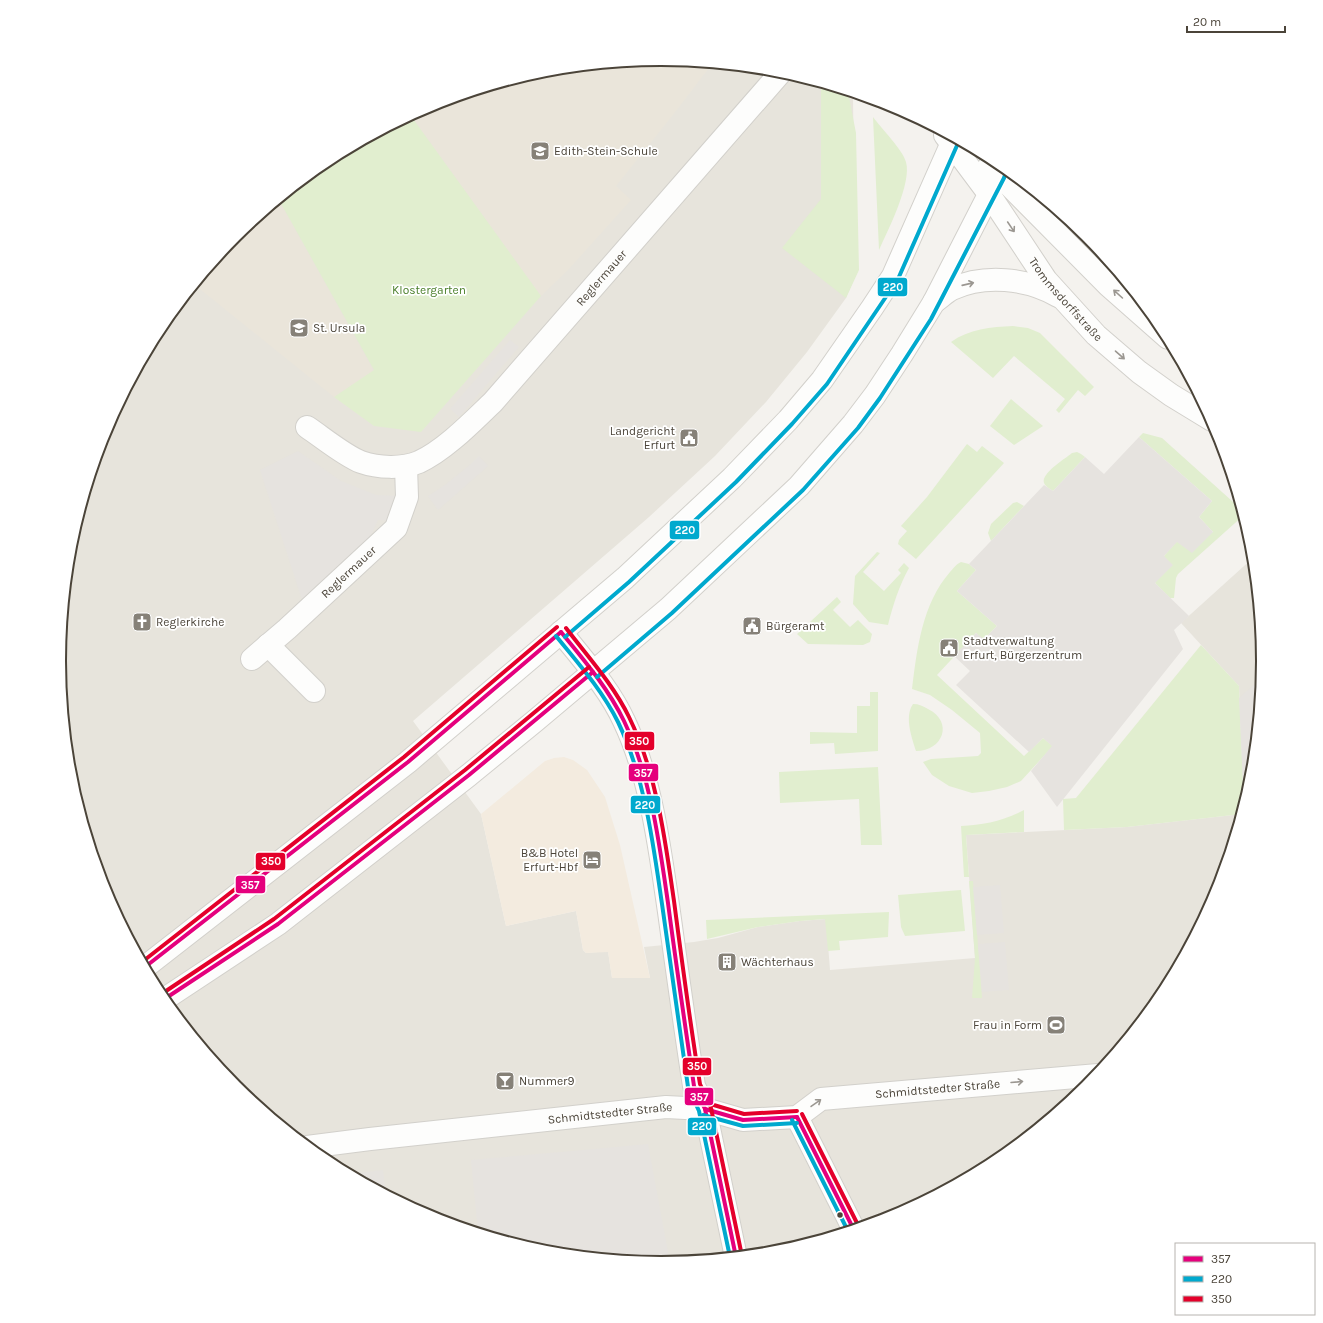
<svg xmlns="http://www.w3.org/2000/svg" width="1323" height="1323" viewBox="0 0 1323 1323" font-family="Karla,sans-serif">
	<rect width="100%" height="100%" fill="#f4f2ee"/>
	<g fill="#e7e4dc">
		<path d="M662 59 779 71 850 92 853 97 855 277 846 298 807 352 766 402 715 456 649 517 413 721 481 814 506 926 576 911 583 950 586 953 608 951 612 978H650L644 947 694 942 718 938 758 927 800 921 826 919 830 970 975 958 966 835 1127 827 1242 814 1218 892 1162 996 1087 1088 996 1163 892 1218 779 1252 661 1264 544 1252 431 1218 327 1162 235 1087 160 996 105 892 71 779 59 661 71 544 105 431 161 327 236 235 327 160 431 105 544 71Z"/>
		<path d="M1254 557 1264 662 1252 779 1244 807 1239 686 1181 623Z"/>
	</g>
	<path fill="#f3ebdf" d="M564 757 573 760 587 770 605 797 620 845 650 978H612L608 952 586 953 583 950 576 911 506 926 481 814 545 761 554 758Z"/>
	<g fill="#eae5da">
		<path d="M662 59 712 64 676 111 616 186 631 200 568 270 541 296 411 116 431 105 544 71Z"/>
		<path d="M279 200 374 371 334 397 195 285 236 235Z"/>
	</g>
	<g fill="#e1eecf">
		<path d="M821 83 842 90 849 97 856 133 859 270 846 298 782 248 821 199Z"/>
		<path d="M411 116 541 296 421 432 374 426 334 397 374 370 279 200 327 160Z"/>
		<path d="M873 117C881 128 903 150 906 162 912 183 888 230 879 250Z"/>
		<path d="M1013 326 1028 328 1040 333 1094 387 1085 396 1078 390 1059 413 1056 410 1065 399 1014 356 993 378 951 342C969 329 991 327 1013 326Z"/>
		<path d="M1011 399 1043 426 1014 445 990 426Z"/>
		<path d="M1143 433 1162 438 1242 510 1244 515 1178 574 1176 578 1174 598H1170L1155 583 1164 556 1177 541 1213 532 1199 517 1212 501 1139 437Z"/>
		<path d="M967 444 977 452 982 446 1004 463 916 559 898 544 899 540 907 531 901 526 927 497Z"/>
		<path d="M1077 452 1081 454 1085 457 1053 491C1050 489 1045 486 1044 483 1041 473 1065 459 1072 453Z"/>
		<path d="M1017 502 1024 506 991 541 988 533 991 524 1013 503Z"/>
		<path d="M877 552 880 553 863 572 884 591 901 573 898 570 904 563 909 568C899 586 893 605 888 625L869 622 853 604 855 576Z"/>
		<path d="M961 562 969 564 976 570 957 591 997 626 983 640 976 633 937 675 1024 756 1043 738 1053 746 1021 781 1007 787 989 791 972 793 949 786 932 775 923 762 931 759 978 756 981 753 980 733 952 710 930 695 912 689C917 649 922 604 950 572 953 569 956 564 961 562Z"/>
		<path d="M837 597 841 602 833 610 850 627 858 620 872 634 870 642 863 645 808 644 797 634Z"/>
		<path d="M1201 645 1239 686 1244 806 1242 814 1127 827 1064 830 1063 799 1076 798Z"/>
		<path d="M870 692H878V751L835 754 834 743 810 744V732L857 733V706H870Z"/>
		<path d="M913 704C919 704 923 706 928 709 954 722 943 751 916 751 912 738 904 717 913 704Z"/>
		<path d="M878 767 882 845H861L859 799 780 803 779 772Z"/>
		<path d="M1024 810V832L966 835 969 877H964L961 826C983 825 1004 821 1024 810Z"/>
		<path d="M969 881H973L982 998H972L975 958Z"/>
		<path d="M961 890 965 931 905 936 901 927 898 895Z"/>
		<path d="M889 912 888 937 839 941 840 950 828 951 825 919 800 921 758 927 707 939 706 920Z"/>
	</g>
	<g fill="#e6e3df">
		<path d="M510 340 519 347 459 417 450 409Z"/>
		<path d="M1139 437 1212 501 1199 517 1213 532 1192 553 1177 542 1164 556 1173 565 1155 583 1189 616 1174 630 1183 649 1057 807 1031 771 1052 746 1043 738 1029 752 956 685 970 671 954 656 976 633 984 639 997 626 957 591 976 570 969 564 1044 485 1053 491 1085 457 1104 474Z"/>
		<path d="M298 451 341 481 376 495 398 496 395 521 378 520 366 547 303 603 260 470Z"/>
		<path d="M479 456 488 466 438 510 428 496 445 485 471 464Z"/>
		<path d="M1262 678 1252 779 1244 807 1239 698Z"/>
		<path d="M1000 885 1004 933 977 935 973 887Z"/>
		<path d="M1005 942 1009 990 982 992 978 944Z"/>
		<path d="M648 1144 670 1263 661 1264 544 1252 478 1232 471 1160Z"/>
		<path d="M383 1170 386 1194 349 1174Z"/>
	</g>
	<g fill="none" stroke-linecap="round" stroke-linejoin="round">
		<g stroke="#d2d0cb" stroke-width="24">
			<g id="minor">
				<path id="s1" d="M945 135 989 194 1046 280 1096 335 1139 372 1171 395 1212 420"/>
				<path d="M988 168 999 175 1109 286 1168 338"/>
				<path d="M934 302C940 298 946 292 952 289 984 274 1027 278 1058 296"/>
				<path id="s2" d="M307 427C322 437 345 456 361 462 378 468 402 469 419 462 445 450 472 422 493 402L782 71"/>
				<path d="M561 632C583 660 609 688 624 721 651 777 660 850 669 912 677 970 685 1028 694 1086L705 1109 736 1257"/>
				<path d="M268 645 314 691"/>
				<path id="s3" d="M252 659 287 629 396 528 407 497 406 466"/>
				<path d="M145 967 408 762 625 578 732 478 788 420 822 380 872 308 893 276 954 138"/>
				<path d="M163 1000 278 924 469 775 535 721 668 609 799 486 853 424 875 395 902 354 934 302 999 175 1002 165"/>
				<path d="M797 1117 854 1230"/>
				<path id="s4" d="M307 1147 370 1139 666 1107 705 1109 743 1120 797 1117 821 1099 1098 1075"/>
			</g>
		</g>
		<use href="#minor" stroke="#fdfdfc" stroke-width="22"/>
		<g stroke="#fff" stroke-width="7">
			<g id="bus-1">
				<path d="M561 632C584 660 608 688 624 721 651 778 659 841 668 903 676 964 685 1025 694 1086L705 1109 736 1257"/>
				<path d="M145 967 408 762 561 632"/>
				<path d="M163 1000 278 924 469 775 593 672"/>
				<path d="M705 1109 743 1120 797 1117"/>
				<path d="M797 1117 854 1230"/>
			</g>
		</g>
		<g stroke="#fff" stroke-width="7">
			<g id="bus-2">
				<path d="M556 636C578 663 602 690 618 722 645 778 653 843 662 904 671 965 679 1026 688 1087L699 1111 730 1257"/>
				<path d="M565 637 629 582 736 482 792 424 827 384 898 279 959 141"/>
				<path d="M597 677 672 613 803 490 858 428 880 398 931 319 1004 178 1007 169"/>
				<path d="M703 1115 743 1126 797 1123"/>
				<path d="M792 1120 848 1231"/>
			</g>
		</g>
		<g stroke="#fff" stroke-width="7">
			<g id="bus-3">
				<path d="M566 628C588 657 613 684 629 717 657 774 665 839 674 901 682 962 690 1023 700 1084L711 1108 742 1256"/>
				<path d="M142 962 404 757 557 627"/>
				<path d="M160 995 274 919 465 770 589 667"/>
				<path d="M707 1103 744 1114 797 1111"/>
				<path d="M802 1114 859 1227"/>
			</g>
		</g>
		<use href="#bus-1" stroke="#e5007d" stroke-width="4"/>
		<use href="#bus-2" stroke="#00a9ce" stroke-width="4"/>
		<use href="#bus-3" stroke="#e4002b" stroke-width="4"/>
	</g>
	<defs><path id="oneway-shaft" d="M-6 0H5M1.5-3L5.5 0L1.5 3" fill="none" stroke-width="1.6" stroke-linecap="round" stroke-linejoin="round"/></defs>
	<g stroke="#9b9791">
		<use href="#oneway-shaft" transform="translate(1011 227) rotate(56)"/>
		<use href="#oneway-shaft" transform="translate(968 284) rotate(-13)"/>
		<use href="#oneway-shaft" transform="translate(1118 294) rotate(-138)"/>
		<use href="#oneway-shaft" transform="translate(1120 355) rotate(41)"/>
		<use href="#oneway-shaft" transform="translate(1017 1082) rotate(-5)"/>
		<use href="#oneway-shaft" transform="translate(816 1103) rotate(-35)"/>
	</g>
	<defs>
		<g id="school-square" transform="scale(1)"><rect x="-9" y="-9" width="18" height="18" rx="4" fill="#868178" stroke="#fff"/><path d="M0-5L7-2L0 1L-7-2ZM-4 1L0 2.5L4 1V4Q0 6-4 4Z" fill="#fff"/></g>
		<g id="civic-square" transform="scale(1)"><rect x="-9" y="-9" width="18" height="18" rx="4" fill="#868178" stroke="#fff"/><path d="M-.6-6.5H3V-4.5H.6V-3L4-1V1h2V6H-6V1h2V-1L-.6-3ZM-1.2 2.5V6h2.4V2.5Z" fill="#fff"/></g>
		<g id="church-square" transform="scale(1)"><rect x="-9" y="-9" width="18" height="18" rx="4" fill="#868178" stroke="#fff"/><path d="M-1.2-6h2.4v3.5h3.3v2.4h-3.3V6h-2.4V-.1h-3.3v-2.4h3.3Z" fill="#fff"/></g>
		<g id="hotel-square" transform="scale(1)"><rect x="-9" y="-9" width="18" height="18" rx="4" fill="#868178" stroke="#fff"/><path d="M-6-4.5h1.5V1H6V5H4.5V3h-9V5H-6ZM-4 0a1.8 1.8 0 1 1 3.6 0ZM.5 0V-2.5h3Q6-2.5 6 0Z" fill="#fff"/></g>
		<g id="building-square" transform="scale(1)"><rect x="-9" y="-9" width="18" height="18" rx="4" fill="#868178" stroke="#fff"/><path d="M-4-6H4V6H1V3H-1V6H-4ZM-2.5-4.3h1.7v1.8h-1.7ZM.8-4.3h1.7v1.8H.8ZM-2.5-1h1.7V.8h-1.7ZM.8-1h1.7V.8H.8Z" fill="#fff"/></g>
		<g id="stadium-square" transform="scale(1)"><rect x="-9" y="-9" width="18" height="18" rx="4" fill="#868178" stroke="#fff"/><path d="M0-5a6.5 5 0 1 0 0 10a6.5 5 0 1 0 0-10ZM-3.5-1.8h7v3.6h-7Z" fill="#fff"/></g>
		<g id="bar-square" transform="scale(1)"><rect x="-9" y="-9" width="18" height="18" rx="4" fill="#868178" stroke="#fff"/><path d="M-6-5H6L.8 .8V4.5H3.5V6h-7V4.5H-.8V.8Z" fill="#fff"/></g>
	</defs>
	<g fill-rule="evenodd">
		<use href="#school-square" x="540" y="151"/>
		<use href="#school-square" x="299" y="328"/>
		<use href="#civic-square" x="689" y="438"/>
		<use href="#church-square" x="142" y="622"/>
		<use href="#civic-square" x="752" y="626"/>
		<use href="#civic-square" x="949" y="648"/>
		<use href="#hotel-square" x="592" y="860"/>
		<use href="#building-square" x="727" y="962"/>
		<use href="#stadium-square" x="1056" y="1025"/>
		<use href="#bar-square" x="505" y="1081"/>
	</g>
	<circle fill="#4b4439" stroke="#fff" stroke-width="1.5" cx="840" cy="1215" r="3.5"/>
	<g text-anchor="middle" stroke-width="3.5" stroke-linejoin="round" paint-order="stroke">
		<g font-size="12" fill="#4b4439" stroke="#fff" text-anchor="start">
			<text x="554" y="155">Edith-Stein-Schule</text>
			<text x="313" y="332">St. Ursula</text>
			<text x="675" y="435" text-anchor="end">Landgericht<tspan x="675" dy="14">Erfurt</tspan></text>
			<text x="156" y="626">Reglerkirche</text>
			<text x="766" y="630">Bürgeramt</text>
			<text x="963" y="645">Stadtverwaltung<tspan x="963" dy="14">Erfurt, Bürgerzentrum</tspan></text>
			<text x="578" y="857" text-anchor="end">B&amp;B Hotel<tspan x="578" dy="14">Erfurt-Hbf</tspan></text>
			<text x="741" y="966">Wächterhaus</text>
			<text x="1042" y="1029" text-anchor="end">Frau in Form</text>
			<text x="519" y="1085">Nummer9</text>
		</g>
		<g font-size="12" fill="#4b4439" stroke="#fff">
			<text dy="4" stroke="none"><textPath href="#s2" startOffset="384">Reglermauer</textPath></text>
			<text dy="4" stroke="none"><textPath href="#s1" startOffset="204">Trommsdorffstraße</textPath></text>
			<text dy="4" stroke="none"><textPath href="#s3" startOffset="130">Reglermauer</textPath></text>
			<text dy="4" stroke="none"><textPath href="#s4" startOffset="641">Schmidtstedter Straße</textPath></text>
			<text dy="4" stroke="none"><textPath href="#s4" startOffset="305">Schmidtstedter Straße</textPath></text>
		</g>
		<g font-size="12" fill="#4a7f2a" stroke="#fff">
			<text x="429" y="294">Klostergarten</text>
		</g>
	</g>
	<path d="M0 0H1323V1323H0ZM66 661a595 595 0 1 1 1190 0a595 595 0 1 1-1190 0Z" fill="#fff" fill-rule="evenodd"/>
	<path fill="none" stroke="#4b4439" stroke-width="2" d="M66 661a595 595 0 1 1 1190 0a595 595 0 1 1-1190 0Z"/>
	<g stroke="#fff" stroke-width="1.5">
		<rect x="877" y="277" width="31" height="20" rx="4" fill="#00a9ce"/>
		<rect x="669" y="520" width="31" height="20" rx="4" fill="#00a9ce"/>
		<rect x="624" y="731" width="31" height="20" rx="4" fill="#e4002b"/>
		<rect x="628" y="763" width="31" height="19" rx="4" fill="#e5007d"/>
		<rect x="630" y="795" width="31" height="19" rx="4" fill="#00a9ce"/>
		<rect x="255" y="852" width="31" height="19" rx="4" fill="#e4002b"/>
		<rect x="235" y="875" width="31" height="19" rx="4" fill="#e5007d"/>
		<rect x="682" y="1057" width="30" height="19" rx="4" fill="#e4002b"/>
		<rect x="684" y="1087" width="30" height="19" rx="4" fill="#e5007d"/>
		<rect x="687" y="1117" width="30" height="19" rx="4" fill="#00a9ce"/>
	</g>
	<g font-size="11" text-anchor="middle" font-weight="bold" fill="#fff">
		<text x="893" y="291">220</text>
		<text x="685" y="534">220</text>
		<text x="639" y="745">350</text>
		<text x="643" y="777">357</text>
		<text x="645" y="809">220</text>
		<text x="271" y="865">350</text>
		<text x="250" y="889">357</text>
		<text x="697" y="1070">350</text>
		<text x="699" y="1101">357</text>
		<text x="702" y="1130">220</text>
	</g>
	<rect x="1175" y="1243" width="140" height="72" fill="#ffffff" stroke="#b7b4b0"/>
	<rect x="1183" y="1256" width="20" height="6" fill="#e5007d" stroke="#b7b4b0"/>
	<text x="1211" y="1263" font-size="12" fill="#4b4439">357</text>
	<rect x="1183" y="1276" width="20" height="6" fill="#00a9ce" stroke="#b7b4b0"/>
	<text x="1211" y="1283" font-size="12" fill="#4b4439">220</text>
	<rect x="1183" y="1296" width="20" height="6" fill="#e4002b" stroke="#b7b4b0"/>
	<text x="1211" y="1303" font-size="12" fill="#4b4439">350</text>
	<path d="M1187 26v6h98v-6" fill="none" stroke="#4b4439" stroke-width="2"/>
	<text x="1193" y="26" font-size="12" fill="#4b4439" stroke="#ffffff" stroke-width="3" paint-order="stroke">20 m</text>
</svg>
